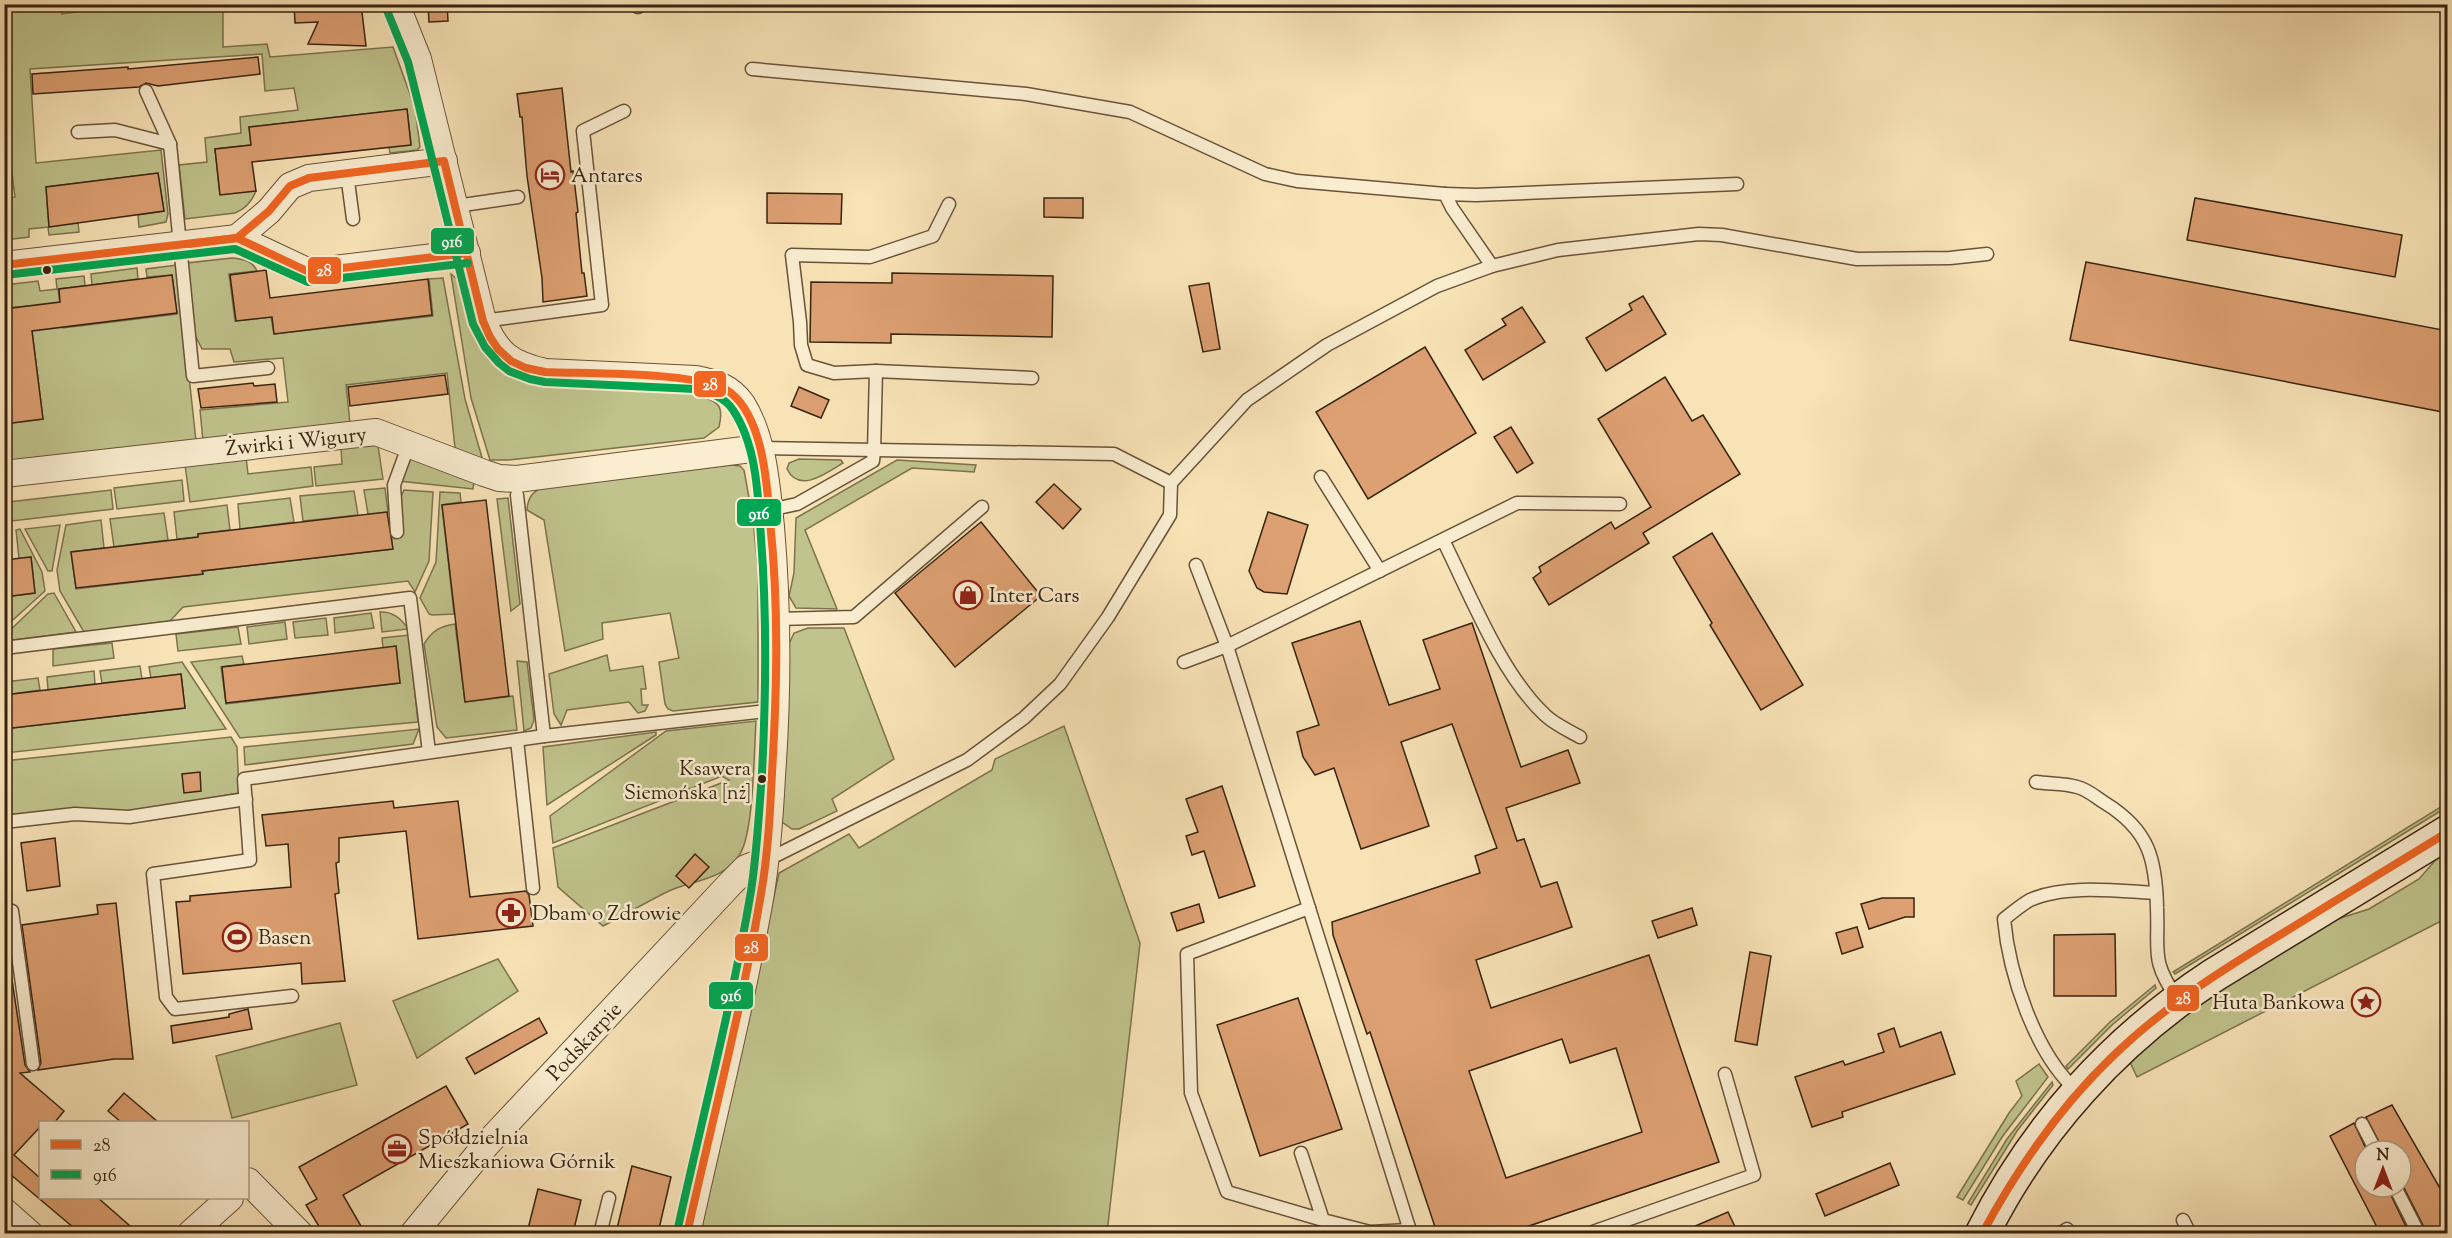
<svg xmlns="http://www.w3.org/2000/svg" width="2452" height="1238" viewBox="0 0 2452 1238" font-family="'Sorts Mill Goudy',serif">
	<rect width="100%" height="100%" fill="#f8e3b7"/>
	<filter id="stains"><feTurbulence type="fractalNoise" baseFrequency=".00333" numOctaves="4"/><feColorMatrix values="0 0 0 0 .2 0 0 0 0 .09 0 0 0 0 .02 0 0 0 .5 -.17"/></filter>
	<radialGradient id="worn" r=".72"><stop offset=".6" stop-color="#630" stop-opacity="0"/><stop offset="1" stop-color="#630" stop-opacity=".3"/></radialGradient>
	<g fill="#c0c38c" stroke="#7c734e" stroke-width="1.5">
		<path d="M41 5H60L62 14 125 5H223V47L267 44 270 57 393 47 415 108 420 147 417 150 390 153 389 147 411 144 407 109 249 127 251 145 215 149 220 194 256 191C252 201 245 209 235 213L185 219 179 165 207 162 205 138 241 133 240 117 298 110 294 88 265 91 262 54 30 69 36 163 161 150 168 214 166 222 139 227 138 215 164 211 158 173 46 187 49 227 78 223 79 232 49 235 48 227 29 229V237L5 240 4 199 15 197 4 112 5 10Z"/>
		<path d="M232 258C242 259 252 260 257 271L229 274 235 321 271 317 274 334 433 316 429 279 443 278 465 399 483 461 455 448 447 373 346 385 350 424 203 441 200 410 288 402 283 358 234 362 230 349H202L194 333 187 263Z"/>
		<path d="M177 265 196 441 5 464 4 422 5 424 43 419 29 306 5 308V285L38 281 40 291 57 289 56 279 84 276 85 286 58 289 63 328 177 314 172 275 147 277 146 269Z"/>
		<path d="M137 268 138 279 92 285 91 274Z"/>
		<path d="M451 274C472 288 467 324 478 345 488 363 506 375 525 382 541 388 562 385 580 386 618 388 657 389 695 391 711 404 726 397 719 427L704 438 509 460H490L471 398Z"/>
		<path d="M371 443 378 446 383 479 316 486 314 467 342 464 341 447Z"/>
		<path d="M412 455 474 481 473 489 399 481 404 466Z"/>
		<path d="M246 457 248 474 311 467 313 486 190 502 185 465Z"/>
		<path d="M799 459 841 460 843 463C827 473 799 494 787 469L789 463Z"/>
		<path d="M897 460 976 465 974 472 912 468 805 530 837 609 796 608 789 596 794 573 796 518Z"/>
		<path d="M731 465 740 466 744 470 753 520 758 569V702L673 711 668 709 665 704 659 662 679 658 670 613 602 623 603 639 565 651 544 520 527 510C528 496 533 492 544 486Z"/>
		<path d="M182 480 184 501 117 509 114 488Z"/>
		<path d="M385 488 388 512 368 514 364 490Z"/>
		<path d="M111 490 113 509 12 521 9 502Z"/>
		<path d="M404 490 433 492 429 561 415 592 408 581 183 607 170 621 84 632 60 591 57 570 66 525 101 520 104 548 71 552 76 589 203 574V571L392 549V536L403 534 400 499Z"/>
		<path d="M354 491 358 515 303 521 300 496Z"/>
		<path d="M440 492 460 493 461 502 442 505 454 614 432 615 429 614 420 598 436 562Z"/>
		<path d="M290 498 294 522 240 529 238 504Z"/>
		<path d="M508 498 520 604 511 611 497 499Z"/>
		<path d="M227 505 230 530 198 534V537L177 539 174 512Z"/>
		<path d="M164 513 168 540 114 547 110 519Z"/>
		<path d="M60 525 52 571H48L25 529Z"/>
		<path d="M20 529 42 572 45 591 5 627V597L35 593 31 557 19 558 16 530Z"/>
		<path d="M54 593 76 632 5 641V635L48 594Z"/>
		<path d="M380 612C392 611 402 619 408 629L382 632Z"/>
		<path d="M371 613 374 628 335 633 334 618Z"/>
		<path d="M326 618 328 635 295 638 293 622Z"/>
		<path d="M285 622 287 639 249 644 247 627Z"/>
		<path d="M455 624 465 702 513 696 517 730 446 738 437 727 424 644C432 631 440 626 455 624Z"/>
		<path d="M238 627 241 644 178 651 176 634Z"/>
		<path d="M808 628H844L894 759 832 799 837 811 799 829H792L782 822 789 644 794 633Z"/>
		<path d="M409 635 418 722 240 738 191 662 242 656 244 664 221 667 226 704 400 683 396 646 383 648 382 638Z"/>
		<path d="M112 643 114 658 53 666V649Z"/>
		<path d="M607 655 610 671 643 666 646 689H641L642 705H648L645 711 638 713 629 702 567 710 561 725 554 714 549 674Z"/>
		<path d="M517 661 527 662 534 720 531 728 524 731Z"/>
		<path d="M182 662 226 729 5 753 4 729 185 708 181 674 151 678 149 667Z"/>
		<path d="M140 666 142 679 102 683 100 671Z"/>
		<path d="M94 671 95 684 48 690 47 677Z"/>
		<path d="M38 678 40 690 5 695V682Z"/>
		<path d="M756 721C754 751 754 831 740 854 725 880 693 880 669 891 646 902 625 915 603 926L558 887 553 848 729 780 722 776 553 843 550 816 666 731Z"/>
		<path d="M1064 726 1140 943 1107 1233 700 1234 779 873 849 834 859 848 992 770 995 759Z"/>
		<path d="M419 729 413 744 245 765 244 747Z"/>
		<path d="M656 732V735L547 805 543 747Z"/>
		<path d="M231 737 237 747 239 793 131 812 77 809 5 816 4 761Z"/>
		<path d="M2447 803V807L2175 974 2173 972Z"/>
		<path d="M2447 847V918L2137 1077 2128 1058 2195 1003 2325 923 2369 909 2419 879Z"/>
		<path d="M498 959 518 991 417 1058 393 1001Z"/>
		<path d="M2155 985 2156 988 2112 1025 2068 1069 2066 1066 2110 1022Z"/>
		<path d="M340 1023 357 1085 232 1118 216 1056Z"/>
		<path d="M2039 1064 2048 1077 2002 1137 1963 1200 1957 1197 2009 1113 2022 1096 2016 1081Z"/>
		<path d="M2052 1082 2053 1085 2017 1131 1971 1205 1968 1203 2007 1139Z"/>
	</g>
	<g fill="#dda072" stroke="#38230f" stroke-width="1.5" fill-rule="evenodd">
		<path d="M294 4H361L366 46 308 44 318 22 295 23Z"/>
		<path d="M428 4H447L448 21 429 22Z"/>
		<path d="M258 57 260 74 158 86 146 83 139 87 33 94 32 74 128 67V69Z"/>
		<path d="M562 88 571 172 573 171 578 212 576 213 582 273H584L587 296 543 302 542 278 527 176 522 117H520L517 94Z"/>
		<path d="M407 109 411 145 252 162 256 191 220 195 215 149 251 145 249 127Z"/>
		<path d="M158 173 164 211 49 227 46 187Z"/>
		<path d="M767 193 842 194 841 224 767 223Z"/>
		<path d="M1044 198H1083V218L1044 217Z"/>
		<path d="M2195 198 2402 235 2395 277 2187 240Z"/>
		<path d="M2086 262 2448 331V413L2070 340Z"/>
		<path d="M266 270 270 298 428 279 432 315 274 334 272 317 236 321 230 275Z"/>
		<path d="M892 273 1053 276 1052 337 891 334V343L810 342 811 282 892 283Z"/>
		<path d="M172 275 177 313 32 331 43 419 4 424V309L60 302 59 289Z"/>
		<path d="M1209 283 1220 349 1203 352 1189 286Z"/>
		<path d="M1643 296 1666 334 1606 371 1586 338 1632 310 1629 304Z"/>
		<path d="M1522 307 1545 342 1483 380 1465 350 1506 325 1502 319Z"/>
		<path d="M1425 347 1476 433 1368 499 1316 412Z"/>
		<path d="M445 375 448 394 350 406 348 387Z"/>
		<path d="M1665 377 1692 421 1703 415 1740 474 1643 533 1649 543 1549 605 1533 578 1541 572 1539 567 1611 522 1615 529 1651 507 1598 419Z"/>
		<path d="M253 383 254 386 275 384 277 402 201 408 198 389Z"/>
		<path d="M799 387 829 400 821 418 791 406Z"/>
		<path d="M1511 427 1533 463 1517 473 1494 437Z"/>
		<path d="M1054 484 1081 509 1063 529 1036 502Z"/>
		<path d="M486 500 509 696 465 702 442 505Z"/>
		<path d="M387 512 393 549 202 571 203 574 76 588 71 552 198 537V534Z"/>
		<path d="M1268 512 1308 525 1287 594 1264 592 1257 588 1249 571Z"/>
		<path d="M981 522 1041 596 955 667 895 593Z"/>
		<path d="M1712 533 1803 685 1761 710 1710 625 1712 623 1673 557Z"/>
		<path d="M31 557 35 593 4 597V560Z"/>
		<path d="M1360 621 1389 705 1440 689 1423 640 1472 623 1521 767 1568 750 1580 783 1506 808 1517 841 1524 839 1541 887 1557 882 1572 927 1476 960 1491 1008 1649 955 1719 1162 1508 1233H1437L1370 1032 1367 1034 1333 935 1332 922 1480 873 1475 856 1497 848 1452 724 1401 742 1429 826 1361 849 1334 768 1315 775 1303 757 1297 732 1319 725 1292 643ZM1562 1039 1570 1063 1616 1048 1642 1132 1506 1178 1469 1071Z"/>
		<path d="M396 646 400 683 226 703 222 667Z"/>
		<path d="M181 674 185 708 4 729V695Z"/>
		<path d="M200 772 201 791 184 793 182 774Z"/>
		<path d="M1222 786 1255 886 1219 898 1204 851 1192 855 1186 836 1198 832 1186 799Z"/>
		<path d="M393 801 394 808 458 801 470 897 526 891 529 895 533 926 418 939 406 831 339 838V862L336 863 339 893 335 894 345 981 302 984 301 963 183 974 176 902 190 901V896L291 887 288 844 266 846 262 815Z"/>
		<path d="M55 838 60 886 27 891 21 843Z"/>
		<path d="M695 854 709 867 689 888 676 876Z"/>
		<path d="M1882 898H1914V917H1905L1869 929 1861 904Z"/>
		<path d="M116 903 133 1059H114L38 1070 41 1063 22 925 98 914 97 905Z"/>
		<path d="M1199 904 1204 922 1177 931 1171 913Z"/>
		<path d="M1692 908 1697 925 1658 938 1652 921Z"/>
		<path d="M1857 927 1863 947 1842 954 1836 933Z"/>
		<path d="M4 928 25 1065 30 1072 20 1073 64 1111 55 1122H40V1127L14 1155 40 1178V1197H97L138 1233H80L4 1169Z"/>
		<path d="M2115 934 2116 996H2054V935Z"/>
		<path d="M1750 952 1771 956 1757 1045 1735 1041Z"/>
		<path d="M1298 998 1342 1129 1260 1156 1217 1025Z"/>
		<path d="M248 1009 252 1029 173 1043 171 1026 229 1017V1014Z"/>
		<path d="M539 1018 547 1033 475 1074 466 1058Z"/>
		<path d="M1894 1028 1900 1047 1941 1032 1955 1074 1842 1112 1843 1117 1812 1127 1795 1077 1843 1061 1845 1065 1884 1052 1878 1034Z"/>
		<path d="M446 1086 468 1124 343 1195 365 1233H323L306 1205 317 1199 299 1167Z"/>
		<path d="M124 1093 158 1122H121L108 1111Z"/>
		<path d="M2392 1105 2448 1202V1233H2427L2401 1182V1151H2384L2366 1117Z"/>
		<path d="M2354 1123 2367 1151 2365 1187H2387L2409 1233H2380L2330 1136Z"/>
		<path d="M1890 1163 1899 1185 1825 1216 1816 1194Z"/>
		<path d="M632 1166 671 1177 658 1233H616Z"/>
		<path d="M538 1189 581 1200 573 1233H527Z"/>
		<path d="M1728 1212 1738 1233H1679Z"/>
	</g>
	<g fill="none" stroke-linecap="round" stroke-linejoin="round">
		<g stroke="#685339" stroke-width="15">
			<g id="lane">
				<path d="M638 4V7"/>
				<path d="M752 69 1026 94 1130 112 1265 174 1297 181 1445 194 1452 208 1492 266"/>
				<path d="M146 91 170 144 193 376 268 368"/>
				<path d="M78 132 115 130 170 144"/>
				<path d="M347 174 353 219"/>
				<path d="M1445 194 1476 195 1737 184"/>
				<path d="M456 206 518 197"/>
				<path d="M483 321 602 305 583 131 624 111"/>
				<path d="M876 371 1032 378"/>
				<path d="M759 448 1114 454 1171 483"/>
				<path d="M1321 477 1380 571"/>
				<path d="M517 495 544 736"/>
				<path d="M769 510 797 504 873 461 874 451 876 371 834 373 807 365 801 345 800 322 792 255 870 257 933 236 949 204"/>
				<path d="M397 532 394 485 409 444"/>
				<path d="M1443 540C1470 594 1501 674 1545 715 1554 724 1568 730 1580 737"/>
				<path d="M1196 565 1227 646 1411 1234"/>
				<path d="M777 619 854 617 982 507"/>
				<path d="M4 648 410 598 429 752"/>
				<path d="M1184 662 1227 646 1517 503 1620 504"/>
				<path d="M517 740 533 888"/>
				<path d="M2036 782C2049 784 2065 783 2077 787 2087 789 2097 798 2105 803 2149 830 2156 859 2157 908 2159 953 2150 959 2178 1000"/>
				<path d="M4 822 75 814 129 817 246 799"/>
				<path d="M765 861 967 760 1024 718 1060 684 1108 617 1170 515 1171 483 1247 400 1327 345 1437 286 1492 266 1558 250 1699 234 1722 235 1857 259 1950 258 1987 254"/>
				<path d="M4 908 12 911 33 1064"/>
				<path d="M1309 908 1187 954 1191 1093 1227 1192 1323 1220"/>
				<path d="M292 996 175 1009 166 997 153 874 250 860 244 779 544 736 775 710"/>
				<path d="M2076 1090C2035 1053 2009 974 2004 919 2012 913 2021 905 2030 900 2065 884 2118 891 2156 893"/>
				<path d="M2362 1124 2376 1151"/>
				<path d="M1301 1153 1323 1220 1370 1232 1409 1230"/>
				<path d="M2395 1187 2419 1234"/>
				<path d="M2183 1220 2190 1234"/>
				<path d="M600 1234 609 1198"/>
				<path d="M1587 1234 1754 1175 1725 1074"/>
				<path d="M2059 1234 2067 1229 2070 1234"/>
			</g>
		</g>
		<g stroke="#685339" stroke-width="28">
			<g id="street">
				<path d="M396 4 418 59 483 321C497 354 510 364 545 372L696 379C716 383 730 387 742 404 764 439 767 488 771 527 778 609 778 693 772 776 770 815 767 854 761 893 741 1007 712 1120 687 1234"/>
				<path d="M237 238 269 211 290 186 309 178 444 161"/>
				<path d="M4 265 237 238 309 272 467 253"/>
				<path d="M4 474 376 432 484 473 499 478 517 479 759 448"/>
				<path d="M248 1181 300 1234"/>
				<path d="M4 1211 30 1234"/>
				<path d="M190 1234 230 1198"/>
				<path d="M413 1234 486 1145 731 883 746 868 765 861"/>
			</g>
		</g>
		<g stroke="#38230f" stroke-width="36">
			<path id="secondary" d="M1982 1234C2035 1128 2115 1040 2214 975L2448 832"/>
		</g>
		<use href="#lane" stroke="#faedd0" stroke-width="12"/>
		<use href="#street" stroke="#faedd0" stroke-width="26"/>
		<use href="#secondary" stroke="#faedd0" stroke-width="33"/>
		<g stroke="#faedd0" stroke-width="12">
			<g id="bus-1">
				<path d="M189 244 237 238 309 272 467 253"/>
				<path d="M4 265 237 238 269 211 290 186 309 178 444 161 483 321 490 337 498 349 511 361 526 368 545 372C584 374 705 371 731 393 763 419 767 483 770 521 779 605 777 689 772 773 770 814 768 854 761 894 742 1008 712 1121 687 1234"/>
				<path d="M1982 1234C2017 1169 2058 1109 2111 1058 2164 1006 2225 968 2288 930 2341 897 2394 865 2448 832"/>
			</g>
		</g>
		<g stroke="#faedd0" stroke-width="12">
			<g id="bus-2">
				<path d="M386 8 408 62 473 324 485 347 499 363 509 371 530 379 545 382 695 389C710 393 725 397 733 410 757 446 758 496 761 538 767 616 766 695 762 773 759 812 757 852 751 891 732 1005 702 1118 677 1232"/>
				<path d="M5 275 235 249 308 282 468 263"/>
			</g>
		</g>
		<use href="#bus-1" stroke="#f26522" stroke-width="8"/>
		<use href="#bus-2" stroke="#00a651" stroke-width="8"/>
	</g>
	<defs>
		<g id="hotel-ring" transform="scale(1.5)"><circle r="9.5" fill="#faedd0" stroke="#8f2418" stroke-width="1.5"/><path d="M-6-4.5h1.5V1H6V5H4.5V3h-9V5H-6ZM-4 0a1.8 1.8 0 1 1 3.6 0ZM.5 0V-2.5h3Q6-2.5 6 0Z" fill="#8f2418"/></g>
		<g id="shop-ring" transform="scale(1.5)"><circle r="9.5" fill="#faedd0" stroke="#8f2418" stroke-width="1.5"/><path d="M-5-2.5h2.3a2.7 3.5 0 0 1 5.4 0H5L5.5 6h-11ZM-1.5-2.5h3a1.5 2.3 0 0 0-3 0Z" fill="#8f2418"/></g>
		<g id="pharmacy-ring" transform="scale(1.5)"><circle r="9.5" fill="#faedd0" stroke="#8f2418" stroke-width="1.5"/><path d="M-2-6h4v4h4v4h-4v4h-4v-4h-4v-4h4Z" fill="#8f2418"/></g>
		<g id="stadium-ring" transform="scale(1.5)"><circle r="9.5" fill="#faedd0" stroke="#8f2418" stroke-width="1.5"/><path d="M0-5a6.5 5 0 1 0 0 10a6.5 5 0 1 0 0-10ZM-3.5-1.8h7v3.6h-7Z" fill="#8f2418"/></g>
		<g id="sight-ring" transform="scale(1.5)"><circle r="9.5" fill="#faedd0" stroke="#8f2418" stroke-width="1.5"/><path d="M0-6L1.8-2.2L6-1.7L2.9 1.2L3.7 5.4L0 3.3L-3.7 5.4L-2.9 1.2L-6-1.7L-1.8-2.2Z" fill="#8f2418"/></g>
		<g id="office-ring" transform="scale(1.5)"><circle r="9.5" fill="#faedd0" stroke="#8f2418" stroke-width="1.5"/><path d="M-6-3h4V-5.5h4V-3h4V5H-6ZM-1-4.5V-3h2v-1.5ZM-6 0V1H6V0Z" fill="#8f2418"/></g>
	</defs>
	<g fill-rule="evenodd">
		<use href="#hotel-ring" x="550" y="175"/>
		<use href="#shop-ring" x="968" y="595"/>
		<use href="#pharmacy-ring" x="511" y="913"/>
		<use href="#stadium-ring" x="237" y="937"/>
		<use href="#sight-ring" x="2366" y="1002"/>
		<use href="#office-ring" x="397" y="1149"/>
	</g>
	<g fill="#38230f" stroke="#faedd0" stroke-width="2">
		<circle cx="47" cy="270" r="5"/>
		<circle cx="762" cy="779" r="5"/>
	</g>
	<g text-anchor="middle" stroke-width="5" stroke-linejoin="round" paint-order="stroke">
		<g font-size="20" fill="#38230f" stroke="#faedd0" text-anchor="end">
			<text x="751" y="775">Ksawera<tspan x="751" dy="24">Siemońska [nż]</tspan></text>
		</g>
		<g font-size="21" fill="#38230f" stroke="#faedd0" text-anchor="start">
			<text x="571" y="182">Antares</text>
			<text x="989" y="602">Inter Cars</text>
			<text x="532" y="920">Dbam o Zdrowie</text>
			<text x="258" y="944">Basen</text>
			<text x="2345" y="1009" text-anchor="end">Huta Bankowa</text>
			<text x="418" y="1144">Spółdzielnia<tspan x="418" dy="24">Mieszkaniowa Górnik</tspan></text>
		</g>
		<g font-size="21" fill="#38230f" stroke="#faedd0">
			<text transform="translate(296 441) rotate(-6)" y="7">Żwirki i Wigury</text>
			<text transform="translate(584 1041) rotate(-47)" y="7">Podskarpie</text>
		</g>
	</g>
	<g stroke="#faedd0" stroke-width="2">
		<rect x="430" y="227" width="45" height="28" rx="6" fill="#00a651"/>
		<rect x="307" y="256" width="35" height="29" rx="6" fill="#f26522"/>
		<rect x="693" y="370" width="34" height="28" rx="6" fill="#f26522"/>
		<rect x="736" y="498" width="46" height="29" rx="6" fill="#00a651"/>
		<rect x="734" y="933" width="35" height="29" rx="6" fill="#f26522"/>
		<rect x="708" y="981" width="46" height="29" rx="6" fill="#00a651"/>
		<rect x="2166" y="984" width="34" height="28" rx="6" fill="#f26522"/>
	</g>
	<g font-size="16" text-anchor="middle" font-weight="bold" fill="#fff">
		<text x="452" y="247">916</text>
		<text x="324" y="276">28</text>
		<text x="710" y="390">28</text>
		<text x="759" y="519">916</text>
		<text x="751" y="953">28</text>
		<text x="731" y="1001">916</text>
		<text x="2183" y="1004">28</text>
	</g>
	<rect width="2452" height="1238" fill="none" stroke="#f8e3b7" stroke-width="24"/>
	<rect x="6" y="6" width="2440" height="1226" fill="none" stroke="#38230f" stroke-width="3"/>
	<rect x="12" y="12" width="2428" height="1214" fill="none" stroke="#38230f" stroke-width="1.5"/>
	<rect x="39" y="1121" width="210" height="78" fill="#faedd0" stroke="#ac9c83" stroke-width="1.5"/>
	<rect x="51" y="1140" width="30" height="9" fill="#f26522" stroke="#ac9c83" stroke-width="1.5"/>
	<text x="93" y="1151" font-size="18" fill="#38230f">28</text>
	<rect x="51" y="1170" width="30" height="9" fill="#00a651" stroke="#ac9c83" stroke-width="1.5"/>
	<text x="93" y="1181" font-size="18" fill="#38230f">916</text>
	<g transform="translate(2383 1169)"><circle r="28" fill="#faedd0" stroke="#ac9c83" stroke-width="1.5"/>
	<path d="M0-4.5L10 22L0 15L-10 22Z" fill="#8f2418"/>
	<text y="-9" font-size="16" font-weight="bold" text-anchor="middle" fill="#38230f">N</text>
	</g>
	<rect width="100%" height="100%" filter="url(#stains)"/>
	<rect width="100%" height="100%" fill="url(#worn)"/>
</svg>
